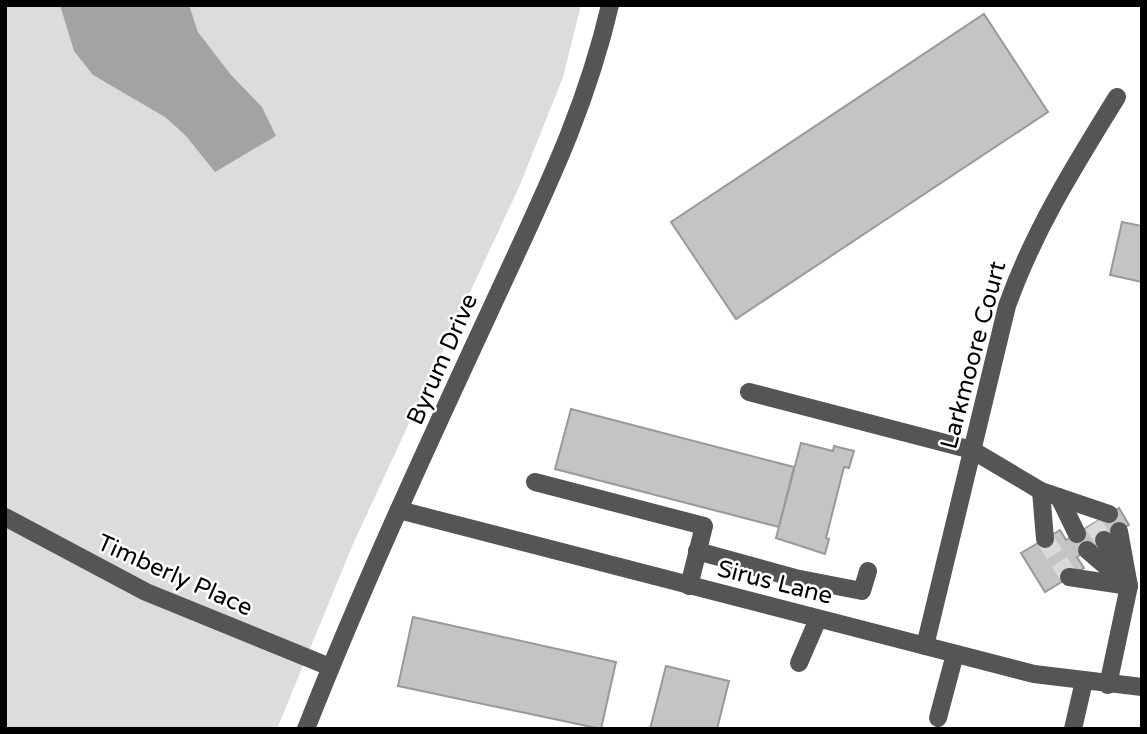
<svg xmlns="http://www.w3.org/2000/svg" width="1147" height="734" viewBox="0 0 1147 734" font-family="'Varela Round',sans-serif">
	<rect width="100%" height="100%" fill="#fff"/>
	<path fill="#dcdcdc" d="M5 5H581L563 77 519 187 353 544 277 729H5Z"/>
	<path fill="#a3a3a3" d="M60 5H189L198 32 231 75 262 107 276 136 215 172 186 136 165 117 93 75 74 51Z"/>
	<g fill="#c4c4c4" stroke="#999" stroke-width="2">
		<path d="M984 14 1048 112 736 319 671 222Z"/>
		<path d="M1122 222 1142 226V282L1110 275Z"/>
		<path d="M571 409 794 467 779 527 555 469Z"/>
		<path d="M801 443 833 451 834 446 854 451 849 468 844 467 826 538 829 539 825 554 776 538Z"/>
		<path d="M1119 508 1129 525 1077 557 1084 568 1045 592 1021 553 1060 530 1066 540Z"/>
		<path d="M413 617 616 662 601 729 398 686Z"/>
		<path d="M666 666 729 681 717 729H650Z"/>
	</g>
	<g fill="none" stroke-linecap="round" stroke-linejoin="round">
		<g stroke="#d9d9d9" stroke-width="18" stroke-dasharray="18 9" stroke-linecap="butt">
			<path d="M1093 524 1104 540"/>
			<path d="M1045 539 1069 577"/>
		</g>
		<g stroke="#555" stroke-width="18">
			<path d="M749 392 972 450 1041 491 1109 514"/>
			<path d="M535 482 704 526 689 586"/>
			<path d="M1041 491 1045 539"/>
			<path d="M1059 497 1077 534"/>
			<path d="M399 510 1034 674 1142 687"/>
			<path d="M5 517 146 592 330 667"/>
			<path d="M1104 540 1122 573"/>
			<path d="M1087 550 1129 586"/>
			<path d="M697 551 795 578 862 591 868 571"/>
			<path d="M1069 577 1129 586"/>
			<path d="M925 646 1007 306C1034 230 1075 165 1117 97"/>
			<path d="M799 663 818 619"/>
			<path d="M1108 685 1129 586 1119 531"/>
			<path d="M938 718 955 654"/>
			<path d="M306 729C367 574 438 423 508 272 550 181 587 104 610 5"/>
			<path d="M1073 729 1084 681"/>
		</g>
	</g>
	<g text-anchor="middle" stroke-width="5" stroke-linejoin="round" paint-order="stroke">
		<g font-size="24" fill="#000" stroke="#fff">
			<text transform="translate(973 355) rotate(-75)" y="8">Larkmoore Court</text>
			<text transform="translate(442 359) rotate(-66)" y="8">Byrum Drive</text>
			<text transform="translate(175 575) rotate(24)" y="8">Timberly Place</text>
			<text transform="translate(775 582) rotate(14)" y="8">Sirus Lane</text>
		</g>
	</g>
	<rect width="1147" height="734" fill="none" stroke="#000000" stroke-width="14"/>
</svg>
